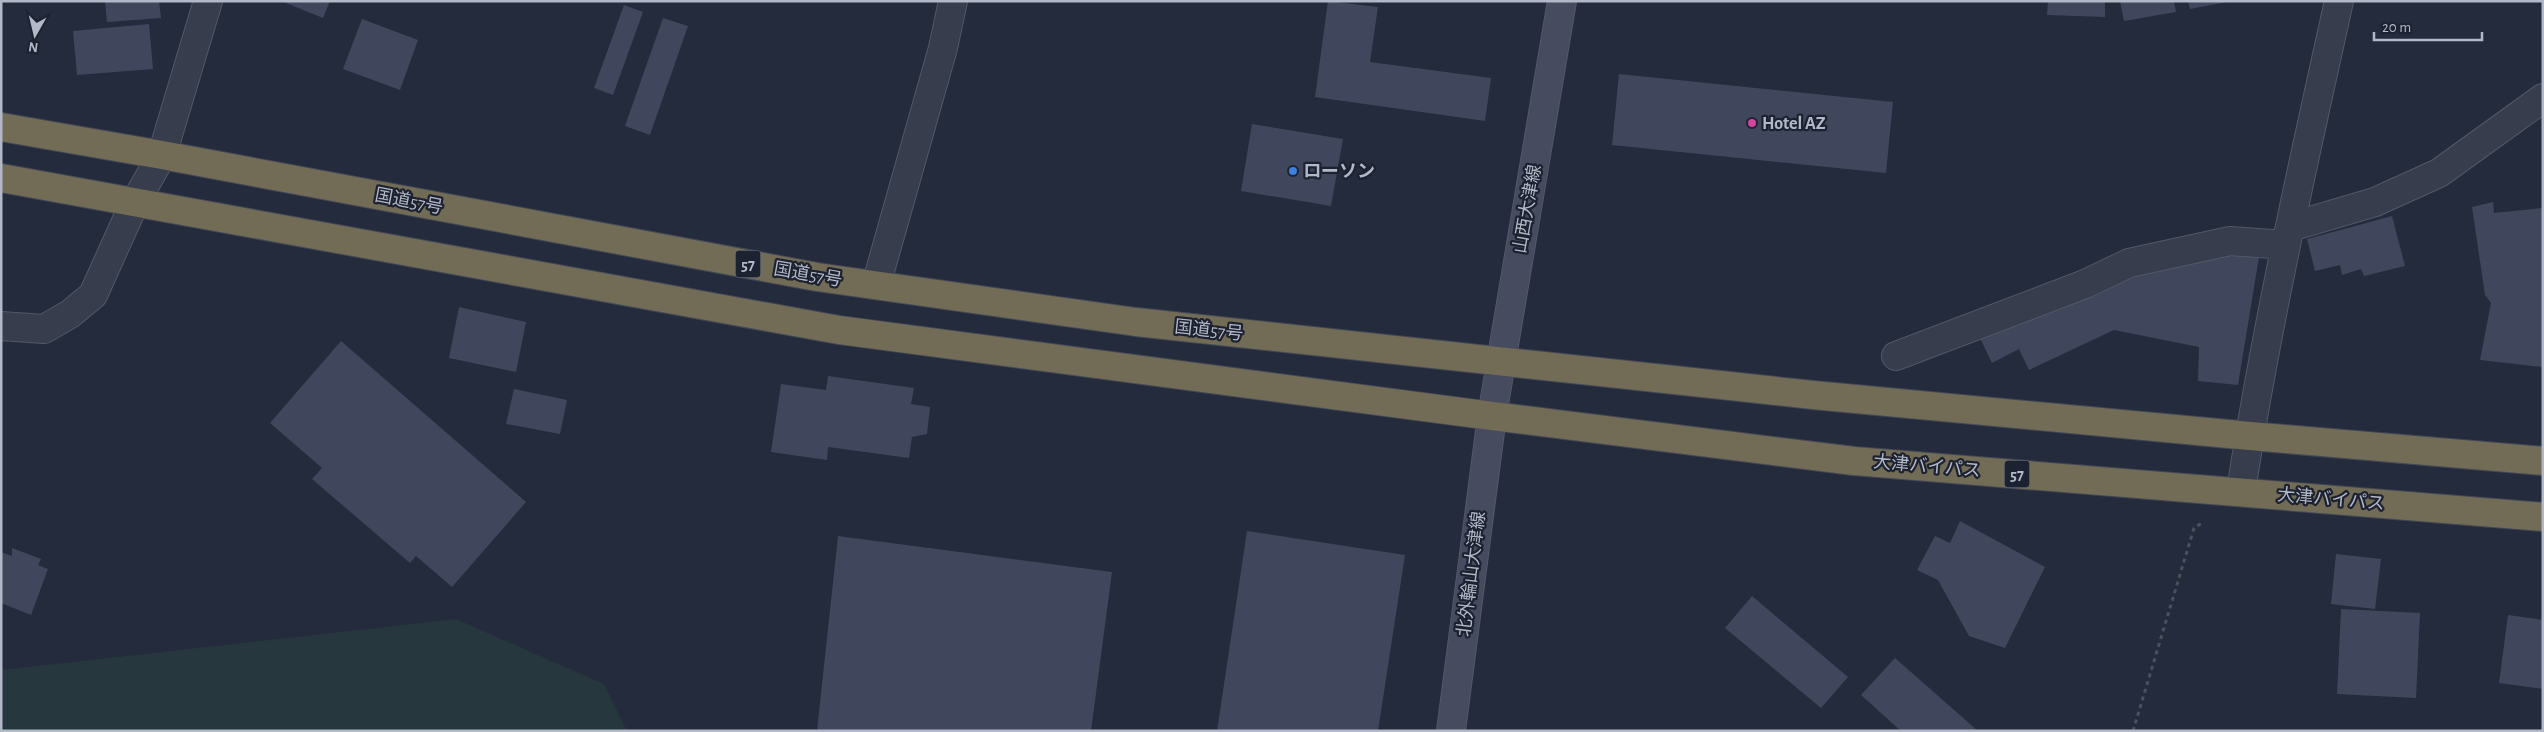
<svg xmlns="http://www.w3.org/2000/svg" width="2544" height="732" font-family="'Alegreya Sans','Noto Sans JP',sans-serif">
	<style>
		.green { fill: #26373d }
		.building { fill: #40475c }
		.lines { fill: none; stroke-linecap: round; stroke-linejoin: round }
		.street-casing { stroke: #535867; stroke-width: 30 }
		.secondary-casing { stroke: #535867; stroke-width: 30 }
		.highway-casing { stroke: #434857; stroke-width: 30 }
		.path { stroke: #44545a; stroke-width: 3; stroke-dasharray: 4 4; stroke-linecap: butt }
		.street { stroke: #373d4c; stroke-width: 28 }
		.secondary { stroke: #464b5f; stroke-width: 28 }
		.highway { stroke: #726b55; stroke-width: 28 }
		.hotel-dot { fill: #d1479c; stroke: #1d2231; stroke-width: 2 }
		.shop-dot { fill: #3f7fe0; stroke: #1d2231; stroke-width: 2 }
		.labels { text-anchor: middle; stroke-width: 4.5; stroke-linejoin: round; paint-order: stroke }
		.shield { fill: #1d2231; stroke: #868b9b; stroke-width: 1 }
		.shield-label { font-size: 16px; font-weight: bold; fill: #b3b8c8 }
		.poi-label { font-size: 18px; font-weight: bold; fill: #b3b8c8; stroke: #1d2231; text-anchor: start }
		.street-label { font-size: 18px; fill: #b3b8c8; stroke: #1d2231 }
	</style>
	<rect width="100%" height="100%" fill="#242b3c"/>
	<path class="green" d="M 456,619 L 604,684 L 627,731 L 1,731 L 1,670 Z"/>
	<path class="building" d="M 105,1 L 159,1 L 161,18 L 107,22 Z
		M 281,1 L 330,1 L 323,18 Z
		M 1328,1 L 1378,7 L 1370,62 L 1491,78 L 1485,121 L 1315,97 Z
		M 2048,1 L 2105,1 L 2105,17 L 2047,15 Z
		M 2120,1 L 2174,1 L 2176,12 L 2124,21 Z
		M 2188,1 L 2227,1 L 2227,2 L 2190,9 Z
		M 624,5 L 643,12 L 613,95 L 594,88 Z
		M 663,18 L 688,26 L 650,135 L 625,126 Z
		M 362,19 L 418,40 L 400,90 L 343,69 Z
		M 149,24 L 153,69 L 77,75 L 73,31 Z
		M 1619,74 L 1893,102 L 1886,173 L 1612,145 Z
		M 1252,124 L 1343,139 L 1331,206 L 1241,191 Z
		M 2493,202 L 2494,213 L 2543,208 L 2543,367 L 2480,360 L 2491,303 L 2485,295 L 2472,207 Z
		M 2392,216 L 2405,266 L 2364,276 L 2361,269 L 2342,275 L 2340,265 L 2315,271 L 2307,239 Z
		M 2241,252 L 2259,257 L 2238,385 L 2198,381 L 2199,347 L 2114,330 L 2029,370 L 2019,349 L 1992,363 L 1980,338 L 2165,262 Z
		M 459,307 L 526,322 L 516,372 L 449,358 Z
		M 341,341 L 526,502 L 452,587 L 416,556 L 410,563 L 312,479 L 322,468 L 270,423 Z
		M 828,376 L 914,388 L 911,404 L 930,407 L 927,434 L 912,437 L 909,458 L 828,447 L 827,460 L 771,452 L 781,384 L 826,390 Z
		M 514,389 L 567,400 L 560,434 L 506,424 Z
		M 1960,521 L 2045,567 L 2005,648 L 1969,636 L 1938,580 L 1917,570 L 1935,536 L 1950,543 Z
		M 1247,531 L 1405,555 L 1378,731 L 1217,731 Z
		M 838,536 L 1112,572 L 1091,731 L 817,731 Z
		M 12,548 L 41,559 L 38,565 L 48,569 L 31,615 L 1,603 L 1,552 L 12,556 Z
		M 2336,554 L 2381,559 L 2375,609 L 2331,604 Z
		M 1752,596 L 1848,677 L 1821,708 L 1725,628 Z
		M 2341,609 L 2420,613 L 2416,698 L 2337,694 Z
		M 2508,615 L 2543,620 L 2543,689 L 2499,683 Z
		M 1895,658 L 1978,731 L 1901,731 L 1861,695 Z"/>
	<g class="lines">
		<defs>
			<path id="street" d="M 2290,227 L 2375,202 L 2439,173 L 2543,98
				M 876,285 L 943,48 L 953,1
				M 1,326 L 44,329 L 70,314 L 93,295 L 134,204 L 162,155 L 208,1
				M 1896,356 L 2085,284 L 2129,263 L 2230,241 L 2286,245
				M 2241,491 C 2266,327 2303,164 2339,1"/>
			<path id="secondary" d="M 1451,731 L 1492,416 L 1562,1"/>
			<path id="highway" d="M 1,127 L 162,155 L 817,277 L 1136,322 L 1813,395 L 2250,436 L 2543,461
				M 1,178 L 839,330 L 1492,416 L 1854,461 L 2543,517"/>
		</defs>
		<use href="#street" class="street-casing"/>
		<use href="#secondary" class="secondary-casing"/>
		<use href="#highway" class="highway-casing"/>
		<path class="path" d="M 2133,731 L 2194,528 L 2202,523"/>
		<use href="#street" class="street"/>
		<use href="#secondary" class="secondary"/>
		<use href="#highway" class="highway"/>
	</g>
	<circle class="hotel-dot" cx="1752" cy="123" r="5"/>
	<circle class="shop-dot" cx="1293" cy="171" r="5"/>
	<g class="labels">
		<g class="shield">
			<rect x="735.5" y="250.5" width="25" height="27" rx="4"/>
			<rect x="2004.5" y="460.5" width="25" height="27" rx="4"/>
		</g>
		<g class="shield-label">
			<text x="748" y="270">57</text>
			<text x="2017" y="480">57</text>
		</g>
		<g class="poi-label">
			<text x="1762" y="129">Hotel AZ</text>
			<text x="1303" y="177">ローソン</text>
		</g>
		<g class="street-label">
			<text transform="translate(409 201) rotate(11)" y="6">国道57号</text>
			<text transform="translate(1527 209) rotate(-80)" y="6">山西大津線</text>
			<text transform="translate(808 274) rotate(10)" y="6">国道57号</text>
			<text transform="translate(1209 330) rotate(6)" y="6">国道57号</text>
			<text transform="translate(1927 466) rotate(5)" y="6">大津バイパス</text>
			<text transform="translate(2331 499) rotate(5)" y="6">大津バイパス</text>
			<text transform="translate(1471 574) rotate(-83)" y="6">北外輪山大津線</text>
		</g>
	</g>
	<rect width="2544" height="732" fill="none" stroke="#b3b8c8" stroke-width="5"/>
	<g transform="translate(35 35) rotate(188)" stroke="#1d2231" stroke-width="4" paint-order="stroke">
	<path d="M0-4L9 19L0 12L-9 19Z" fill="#b3b8c8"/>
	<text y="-8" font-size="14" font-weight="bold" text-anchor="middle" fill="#b3b8c8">N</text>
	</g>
	<path d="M2374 32v8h108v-8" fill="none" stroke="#b3b8c8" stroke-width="2.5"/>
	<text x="2382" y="32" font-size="15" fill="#b3b8c8" stroke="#1d2231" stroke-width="4" paint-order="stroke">20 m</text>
</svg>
